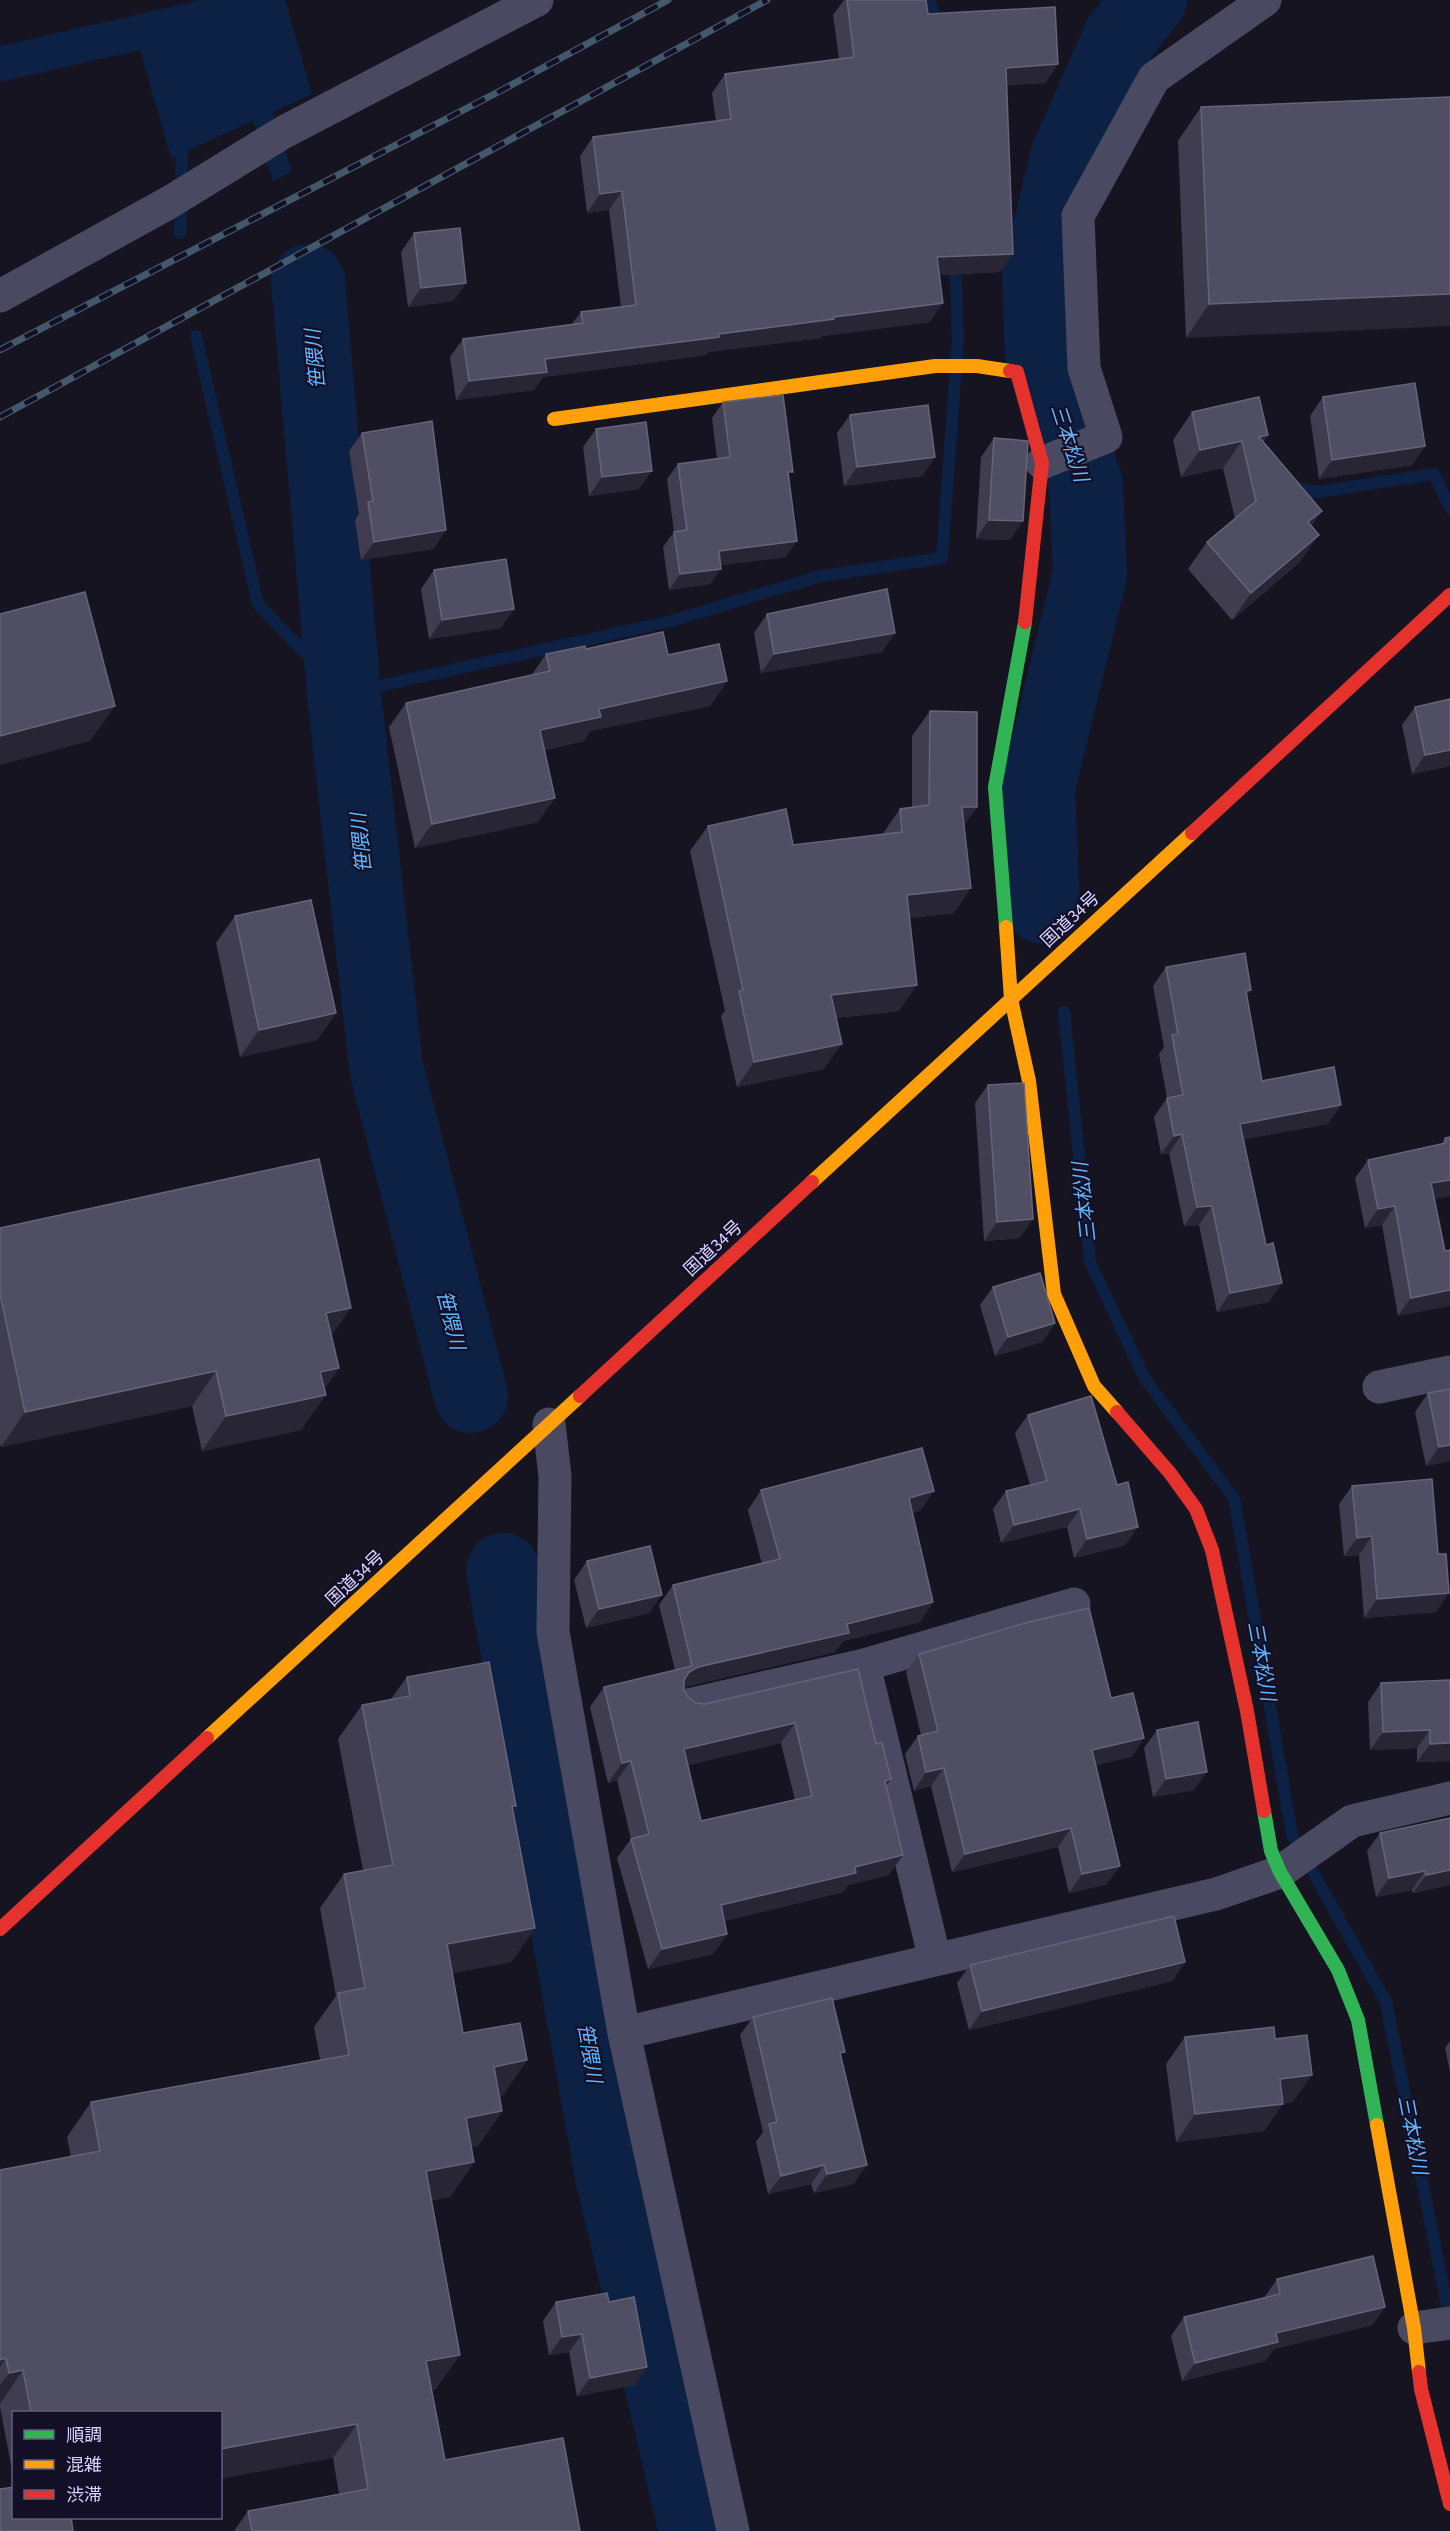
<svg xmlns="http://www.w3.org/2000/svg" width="1450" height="2531" font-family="'Source Sans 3','Noto Sans JP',sans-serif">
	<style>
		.water { fill: #0d2144 }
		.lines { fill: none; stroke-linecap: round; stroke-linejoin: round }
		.stream { stroke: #0d2144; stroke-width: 12 }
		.river { stroke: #0d2144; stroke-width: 74 }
		.street { stroke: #4a4962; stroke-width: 33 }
		.fast { stroke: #30b455; stroke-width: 14 }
		.slow { stroke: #ff9f0a; stroke-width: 14 }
		.jam { stroke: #e5322d; stroke-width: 14 }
		.rail-casing { stroke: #43596b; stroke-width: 7 }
		.rail { stroke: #130f26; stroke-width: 4.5; stroke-dasharray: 14; stroke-linecap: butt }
		.wall { fill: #403d50; fill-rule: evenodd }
		.shaded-wall { fill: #282635 }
		.building { fill: #504e63; stroke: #66637b; stroke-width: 1.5; fill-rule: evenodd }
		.labels { text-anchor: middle; stroke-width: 4.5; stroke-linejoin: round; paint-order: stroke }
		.street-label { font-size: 18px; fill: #d9d4ff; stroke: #130f26 }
		.water-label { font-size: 20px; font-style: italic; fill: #62b6ff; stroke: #130f26 }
	</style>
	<rect width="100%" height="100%" fill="#161421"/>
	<path class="water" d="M 201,0 L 285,0 L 312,94 L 273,112 L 292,171 L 273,181 L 253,121 L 171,158 L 140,50 L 0,82 L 0,46 Z"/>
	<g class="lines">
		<path class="stream" d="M 929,0 L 938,27
			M 180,233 L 182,153
			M 196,336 L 258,604 L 344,694 L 671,621 L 821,576 L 942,558 L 958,338 L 955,259
			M 1288,487 L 1318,492 L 1434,474 L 1450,508
			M 1064,1012 L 1090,1262 L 1145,1379 L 1234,1498 L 1292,1835 L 1386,2002 L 1450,2321"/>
		<path class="river" d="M 308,281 L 344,694 L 386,1067 L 471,1396
			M 1043,907 L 1038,787 L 1090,574 L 1086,484 L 1042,358 L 1039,275 L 1067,157 L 1120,37 L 1150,0
			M 503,1570 L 612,2175 L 696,2531"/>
		<path class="street" d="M 0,296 L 170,202 L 284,132 L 537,0
			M 1042,463 L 1106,437 L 1084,368 L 1078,216 L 1154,78 L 1265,0
			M 1379,1387 L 1450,1372
			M 549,1424 L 555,1476 L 553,1632 L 624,2033 L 733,2531
			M 864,1665 L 935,1960
			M 688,1705 L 864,1665 L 1074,1604
			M 624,2033 L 1216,1894 L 1280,1872 L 1352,1821 L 1450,1798
			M 1414,2328 L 1450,2323"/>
		<path class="fast" d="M 1006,927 L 995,787 L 1025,622
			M 1264,1811 L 1271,1851 L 1280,1872 L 1338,1970 L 1358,2020 L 1377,2125"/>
		<path class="slow" d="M 554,419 L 935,366 L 977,366 L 1010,371
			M 1006,927 L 1011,999 L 1029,1081 L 1054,1294 L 1094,1386 L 1117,1412
			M 812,1182 L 1192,833
			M 207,1738 L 580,1396
			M 1377,2125 L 1414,2328 L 1419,2372"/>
		<path class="jam" d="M 1010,371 L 1017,372 L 1042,463 L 1025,622
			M 1192,833 L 1450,595
			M 580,1396 L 812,1182
			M 1117,1412 L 1170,1473 L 1196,1509 L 1212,1550 L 1247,1711 L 1264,1811
			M 0,1929 L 207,1738
			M 1419,2372 L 1421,2389 L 1450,2504"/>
		<defs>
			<path id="rail" d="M 0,350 L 502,90 L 668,0
				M 0,417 L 767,0"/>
		</defs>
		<use href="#rail" class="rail-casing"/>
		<use href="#rail" class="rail"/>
	</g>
	<path class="wall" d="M 844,0 L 926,0 L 928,14 L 1058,64 L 1045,83 L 1007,85 L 1000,272 L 939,275 L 930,322 L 822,336 L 821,338 L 708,352 L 706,355 L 543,377 L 534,390 L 456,400 L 450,357 L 463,339 L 572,324 L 581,312 L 621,307 L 609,210 L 587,213 L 580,156 L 593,137 L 716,121 L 712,93 L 725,74 L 839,59 L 833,15 Z
		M 1450,97 L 1186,338 L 1178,141 L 1201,107 Z
		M 414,233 L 466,283 L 453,301 L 408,307 L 401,252 Z
		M 1323,397 L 1425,446 L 1412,465 L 1319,479 L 1310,416 Z
		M 723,402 L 789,478 L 786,557 L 721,565 L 721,569 L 710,584 L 669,590 L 663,547 L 674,532 L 667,479 L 678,464 L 717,459 L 712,418 Z
		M 1192,412 L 1268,435 L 1263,442 L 1322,511 L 1311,526 L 1300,562 L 1232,620 L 1188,569 L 1207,542 L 1235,519 L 1223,468 L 1181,477 L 1173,440 Z
		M 850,415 L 935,457 L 922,476 L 844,486 L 837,433 Z
		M 596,429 L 639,489 L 589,496 L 583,447 Z
		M 362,433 L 446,530 L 433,549 L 361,560 L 355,520 L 359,514 L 349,451 Z
		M 994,438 L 1010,540 L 976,539 L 981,457 Z
		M 434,570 L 501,628 L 429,639 L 421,589 Z
		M 767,614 L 882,652 L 761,673 L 754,633 Z
		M 586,649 L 668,655 L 727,681 L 710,706 L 590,731 L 584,741 L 544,750 L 538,822 L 415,848 L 389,727 L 406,703 L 531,676 L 546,654 Z
		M 1450,699 L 1450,766 L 1412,774 L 1402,725 L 1415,707 Z
		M 930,711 L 977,807 L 964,825 L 954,913 L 909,918 L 899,1011 L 836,1018 L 824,1069 L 737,1087 L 721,1016 L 725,1011 L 690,851 L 708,826 L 793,845 L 882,835 L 900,809 L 912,807 L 912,736 Z
		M 235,916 L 336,1013 L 317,1040 L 240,1057 L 216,943 Z
		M 1166,967 L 1247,997 L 1262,1081 L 1328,1124 L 1244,1139 L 1269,1302 L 1217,1312 L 1199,1225 L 1184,1226 L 1169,1153 L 1161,1154 L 1154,1117 L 1167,1098 L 1159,1054 L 1164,1047 L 1153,986 Z
		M 988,1085 L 1020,1238 L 984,1241 L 975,1103 Z
		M 1450,1137 L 1450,1196 L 1434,1199 L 1445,1251 L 1398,1316 L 1382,1225 L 1365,1228 L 1355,1178 L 1368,1160 L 1441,1144 L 1445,1138 Z
		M 0,1228 L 332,1336 L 339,1368 L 324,1389 L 301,1430 L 202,1451 L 192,1406 L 1,1447 L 0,1443 Z
		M 993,1287 L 1055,1323 L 1042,1342 L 995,1356 L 980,1305 Z
		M 1450,1389 L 1450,1461 L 1426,1466 L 1415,1412 L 1428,1393 Z
		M 1028,1415 L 1117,1485 L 1138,1527 L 1125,1545 L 1074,1558 L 1067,1527 L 1001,1543 L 993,1509 L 1006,1491 L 1030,1485 L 1015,1433 Z
		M 1352,1486 L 1436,1612 L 1364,1618 L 1359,1555 L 1344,1556 L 1339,1504 Z
		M 761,1490 L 920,1511 L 912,1513 L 933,1602 L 920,1622 L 843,1641 L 835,1652 L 684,1687 L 684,1690 L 688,1697 L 696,1703 L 705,1704 L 858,1669 L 876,1744 L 891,1779 L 886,1786 L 889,1875 L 848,1885 L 843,1892 L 724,1921 L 727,1934 L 713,1954 L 648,1969 L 617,1858 L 631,1839 L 617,1780 L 608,1783 L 590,1707 L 604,1687 L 675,1670 L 659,1605 L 673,1585 L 762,1564 L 748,1510 ZM 781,1743 L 795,1800 L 701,1821 L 688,1765 Z
		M 587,1561 L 649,1613 L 586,1628 L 574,1580 Z
		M 919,1654 L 1111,1698 L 1144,1738 L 1131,1757 L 1095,1765 L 1107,1884 L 1069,1893 L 1058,1847 L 952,1872 L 931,1786 L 914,1791 L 905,1754 L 918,1736 L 921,1735 L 906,1672 Z
		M 407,1677 L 513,1810 L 535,1928 L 511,1962 L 452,1973 L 463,2033 L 527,2060 L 503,2095 L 499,2096 L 502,2111 L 478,2146 L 471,2147 L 474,2162 L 450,2197 L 431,2200 L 436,2389 L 431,2390 L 445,2460 L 580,2531 L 234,2531 L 248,2511 L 339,2494 L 333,2458 L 220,2412 L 14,2412 L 14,2475 L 13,2475 L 0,2407 L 0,2170 L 71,2157 L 67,2137 L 91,2102 L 320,2060 L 314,2027 L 336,1996 L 320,1908 L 344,1874 L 363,1870 L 338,1739 L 362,1705 L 391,1699 Z
		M 1450,1680 L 1450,1761 L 1417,1762 L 1417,1748 L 1370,1750 L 1368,1702 L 1381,1683 Z
		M 1157,1730 L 1194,1790 L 1153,1797 L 1144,1748 Z
		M 1380,1833 L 1450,1885 L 1413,1893 L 1412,1890 L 1376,1897 L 1367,1851 Z
		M 1185,1962 L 1172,1981 L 969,2030 L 957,1983 L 970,1965 Z
		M 753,2017 L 841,2057 L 854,2184 L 814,2193 L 811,2184 L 768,2194 L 756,2142 L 763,2132 L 740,2035 Z
		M 1185,2037 L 1275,2039 L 1293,2102 L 1283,2103 L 1264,2131 L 1176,2142 L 1166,2064 Z
		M 1450,2041 L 1450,2072 L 1445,2048 Z
		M 1277,2279 L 1385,2307 L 1372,2325 L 1274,2349 L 1265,2361 L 1182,2381 L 1171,2336 L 1184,2317 L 1264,2298 Z
		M 556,2302 L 647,2367 L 634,2385 L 577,2396 L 569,2352 L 549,2355 L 543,2321 Z"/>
	<path class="shaded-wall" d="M 1058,64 L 1045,83 L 993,86 L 1006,68 Z
		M 622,191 L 609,210 L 587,213 L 600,194 Z
		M 1013,254 L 1000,272 L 924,276 L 937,257 Z
		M 466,283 L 453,301 L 408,307 L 421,288 Z
		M 1450,294 L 1450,326 L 1186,338 L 1209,304 Z
		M 943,303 L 930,322 L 822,336 L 821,338 L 708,352 L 706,355 L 543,377 L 534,390 L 456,400 L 469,381 L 545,359 L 834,317 Z
		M 1268,435 L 1249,462 L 1259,437 Z
		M 1242,441 L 1223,468 L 1181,477 L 1200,450 Z
		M 1425,446 L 1412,465 L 1319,479 L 1332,460 Z
		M 935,457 L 922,476 L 844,486 L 857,467 Z
		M 652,471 L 639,489 L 589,496 L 602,477 Z
		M 1322,511 L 1303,538 L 1308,522 Z
		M 989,520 L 1023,521 L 1010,540 L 976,539 Z
		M 446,530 L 433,549 L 361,560 L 374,542 Z
		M 1319,535 L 1300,562 L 1232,620 L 1251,593 Z
		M 797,541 L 786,557 L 708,567 L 719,551 Z
		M 721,569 L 710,584 L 669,590 L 680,574 Z
		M 514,609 L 501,628 L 429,639 L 442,620 Z
		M 895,633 L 882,652 L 761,673 L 774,654 Z
		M 727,681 L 710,706 L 590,731 L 584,741 L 523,754 L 540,730 L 599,709 Z
		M 115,706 L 90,741 L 0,765 L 0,736 Z
		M 1450,750 L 1450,766 L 1412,774 L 1425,755 Z
		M 555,798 L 538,822 L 415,848 L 432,824 Z
		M 962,807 L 977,807 L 959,832 Z
		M 971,888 L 954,913 L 889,921 L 907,895 Z
		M 917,985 L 899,1011 L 814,1020 L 831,995 Z
		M 1251,990 L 1239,1009 L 1246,991 Z
		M 336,1013 L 317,1040 L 240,1057 L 259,1030 Z
		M 842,1044 L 824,1069 L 737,1087 L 754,1062 Z
		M 1341,1105 L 1328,1124 L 1227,1142 L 1240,1124 Z
		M 1182,1134 L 1169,1153 L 1161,1154 L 1174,1136 Z
		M 1450,1180 L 1450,1196 L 1418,1202 L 1431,1183 Z
		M 1212,1206 L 1199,1225 L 1184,1226 L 1197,1207 Z
		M 1395,1206 L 1382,1225 L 1365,1228 L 1378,1209 Z
		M 1033,1219 L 1020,1238 L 984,1241 L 997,1222 Z
		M 1282,1283 L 1269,1302 L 1217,1312 L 1230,1293 Z
		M 1450,1290 L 1450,1306 L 1398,1316 L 1411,1298 Z
		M 351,1308 L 327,1342 L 326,1313 Z
		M 1055,1323 L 1042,1342 L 995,1356 L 1008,1337 Z
		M 339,1368 L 319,1396 L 326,1395 L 301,1430 L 202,1451 L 226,1416 L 320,1372 Z
		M 216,1371 L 192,1406 L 1,1447 L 25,1412 Z
		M 1450,1445 L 1450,1461 L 1426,1466 L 1439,1447 Z
		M 934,1491 L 920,1511 L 895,1518 L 909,1498 Z
		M 1080,1509 L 1067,1527 L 1001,1543 L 1014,1525 Z
		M 1138,1527 L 1125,1545 L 1074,1558 L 1087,1539 Z
		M 1372,1536 L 1359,1555 L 1344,1556 L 1357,1538 Z
		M 1449,1593 L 1436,1612 L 1364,1618 L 1377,1599 Z
		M 662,1595 L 649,1613 L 586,1628 L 599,1609 Z
		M 933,1602 L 920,1622 L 843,1641 L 835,1652 L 684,1687 L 675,1692 L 689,1672 L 698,1667 L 847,1624 Z
		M 795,1723 L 781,1743 L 670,1769 L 684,1749 Z
		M 1430,1730 L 1417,1748 L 1370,1750 L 1383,1732 Z
		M 1144,1738 L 1131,1757 L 1079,1769 L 1092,1750 Z
		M 1450,1743 L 1450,1761 L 1417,1762 L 1430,1744 Z
		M 631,1761 L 617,1780 L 608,1783 L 622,1763 Z
		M 944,1768 L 931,1786 L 914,1791 L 926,1772 Z
		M 1207,1772 L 1194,1790 L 1153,1797 L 1166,1779 Z
		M 891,1779 L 877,1799 L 885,1781 Z
		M 1071,1828 L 1058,1847 L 952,1872 L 965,1854 Z
		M 903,1855 L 889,1875 L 848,1885 L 843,1892 L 707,1925 L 721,1905 L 855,1867 Z
		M 1120,1866 L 1107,1884 L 1069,1893 L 1082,1874 Z
		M 1450,1870 L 1450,1885 L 1413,1893 L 1426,1875 Z
		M 1425,1871 L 1412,1890 L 1376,1897 L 1389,1878 Z
		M 535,1928 L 511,1962 L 423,1978 L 447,1944 Z
		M 727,1934 L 713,1954 L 648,1969 L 662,1949 Z
		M 1185,1962 L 1172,1981 L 969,2030 L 982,2011 Z
		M 527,2060 L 503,2095 L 470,2101 L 494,2067 Z
		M 1312,2075 L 1293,2102 L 1261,2106 L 1280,2079 Z
		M 1283,2104 L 1264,2131 L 1176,2142 L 1195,2114 Z
		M 502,2111 L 478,2146 L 442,2152 L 466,2118 Z
		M 474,2162 L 450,2197 L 402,2206 L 426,2171 Z
		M 824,2165 L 811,2184 L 768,2194 L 781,2176 Z
		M 867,2165 L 854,2184 L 814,2193 L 827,2174 Z
		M 1385,2307 L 1372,2325 L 1274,2349 L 1265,2361 L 1182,2381 L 1195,2363 L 1276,2333 Z
		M 582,2334 L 569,2352 L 549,2355 L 562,2337 Z
		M 460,2355 L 436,2389 L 402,2395 L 426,2361 Z
		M 6,2358 L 0,2367 L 0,2360 Z
		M 647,2367 L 634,2385 L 577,2396 L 590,2378 Z
		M 23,2370 L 0,2404 L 0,2385 L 9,2373 Z
		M 357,2424 L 333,2458 L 220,2479 L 220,2449 Z"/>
	<path class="building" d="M 847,0 L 926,0 L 928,14 L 1055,7 L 1058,64 L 1006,68 L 1013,254 L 937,257 L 943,303 L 834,317 L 834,319 L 719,334 L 719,337 L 545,359 L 547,372 L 469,381 L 463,339 L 583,323 L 581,312 L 636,305 L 622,191 L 600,194 L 593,137 L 731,119 L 725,74 L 854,57 Z
		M 1450,97 L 1450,294 L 1209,304 L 1201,107 Z
		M 460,228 L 466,283 L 421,288 L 414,233 Z
		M 1415,383 L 1425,446 L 1332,460 L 1323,397 Z
		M 783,395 L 793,472 L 788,472 L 797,541 L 719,551 L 721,569 L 680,574 L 674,532 L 687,530 L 678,464 L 730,457 L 723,402 Z
		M 1259,397 L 1268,435 L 1259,437 L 1322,511 L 1308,522 L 1319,535 L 1251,593 L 1207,542 L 1256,501 L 1242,441 L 1200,450 L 1192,412 Z
		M 928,405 L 935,457 L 857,467 L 850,415 Z
		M 432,421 L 446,530 L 374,542 L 368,502 L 373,501 L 362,433 Z
		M 646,422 L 652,471 L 602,477 L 596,429 Z
		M 994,438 L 1028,441 L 1023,521 L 989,520 Z
		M 506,559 L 514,609 L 442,620 L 434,570 Z
		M 887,589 L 895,633 L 774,654 L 767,614 Z
		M 85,592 L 115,706 L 0,736 L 0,614 Z
		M 663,632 L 668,655 L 719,644 L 727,681 L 599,709 L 601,717 L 540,730 L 555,798 L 432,824 L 406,703 L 550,671 L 546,654 L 585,646 L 586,649 Z
		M 1450,699 L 1450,750 L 1425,755 L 1415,707 Z
		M 930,711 L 977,712 L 977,807 L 962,807 L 971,888 L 907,895 L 917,985 L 831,995 L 842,1044 L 754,1062 L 739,991 L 743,990 L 708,826 L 786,809 L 793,845 L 902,832 L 900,809 L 929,805 Z
		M 311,900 L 336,1013 L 259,1030 L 235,916 Z
		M 1245,953 L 1251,990 L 1246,991 L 1262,1081 L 1334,1067 L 1341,1105 L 1240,1124 L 1266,1245 L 1273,1243 L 1282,1283 L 1230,1293 L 1212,1206 L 1197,1207 L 1182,1134 L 1174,1136 L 1167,1098 L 1183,1095 L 1172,1035 L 1178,1034 L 1166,967 Z
		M 1024,1083 L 1033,1219 L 997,1222 L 988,1085 Z
		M 1450,1137 L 1450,1180 L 1431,1183 L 1445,1251 L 1450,1250 L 1450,1290 L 1411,1298 L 1395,1206 L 1378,1209 L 1368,1160 L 1446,1143 L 1445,1138 Z
		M 319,1159 L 351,1308 L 326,1313 L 339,1368 L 320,1372 L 326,1395 L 226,1416 L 216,1371 L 25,1412 L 0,1294 L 0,1228 Z
		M 1040,1273 L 1055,1323 L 1008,1337 L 993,1287 Z
		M 1450,1389 L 1450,1445 L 1439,1447 L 1428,1393 Z
		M 1091,1396 L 1117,1485 L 1128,1482 L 1138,1527 L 1087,1539 L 1080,1509 L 1014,1525 L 1006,1491 L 1047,1481 L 1028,1415 Z
		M 922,1448 L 934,1491 L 909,1498 L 933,1602 L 847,1624 L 849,1633 L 698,1667 L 689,1672 L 684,1680 L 684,1690 L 688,1697 L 696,1703 L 705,1704 L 858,1669 L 876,1744 L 882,1743 L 891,1779 L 885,1781 L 903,1855 L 855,1867 L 856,1873 L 721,1905 L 727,1934 L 662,1949 L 631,1839 L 649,1834 L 631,1761 L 622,1763 L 604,1687 L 692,1666 L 673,1585 L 780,1559 L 761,1490 ZM 795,1723 L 812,1796 L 701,1821 L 684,1749 Z
		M 1432,1479 L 1438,1554 L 1446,1554 L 1449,1593 L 1377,1599 L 1372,1536 L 1357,1538 L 1352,1486 Z
		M 650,1546 L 662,1595 L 599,1609 L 587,1561 Z
		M 1089,1608 L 1111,1698 L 1133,1693 L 1144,1738 L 1092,1750 L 1120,1866 L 1082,1874 L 1071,1828 L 965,1854 L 944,1768 L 926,1772 L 918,1736 L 938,1731 L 919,1654 L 1029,1622 Z
		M 489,1662 L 516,1806 L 512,1806 L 535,1928 L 447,1944 L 463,2033 L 520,2023 L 527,2060 L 494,2067 L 502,2111 L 466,2118 L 474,2162 L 426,2171 L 460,2355 L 426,2361 L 445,2460 L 563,2438 L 580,2531 L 252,2531 L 248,2511 L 368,2489 L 357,2424 L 220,2449 L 220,2412 L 31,2412 L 23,2370 L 9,2373 L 6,2358 L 0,2360 L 0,2170 L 100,2151 L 91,2102 L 349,2055 L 338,1993 L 365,1988 L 344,1874 L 393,1865 L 362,1705 L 410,1696 L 407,1677 Z
		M 1450,1680 L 1450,1743 L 1430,1744 L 1430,1730 L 1383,1732 L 1381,1683 Z
		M 1198,1722 L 1207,1772 L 1166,1779 L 1157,1730 Z
		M 1450,1818 L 1450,1870 L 1426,1875 L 1425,1871 L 1389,1878 L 1380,1833 Z
		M 1174,1916 L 1185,1962 L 982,2011 L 970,1965 Z
		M 832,1998 L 845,2052 L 840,2053 L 867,2165 L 827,2174 L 824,2165 L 781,2176 L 769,2124 L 777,2122 L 753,2017 Z
		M 1274,2027 L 1275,2039 L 1307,2035 L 1312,2075 L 1280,2079 L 1283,2104 L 1195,2114 L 1185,2037 Z
		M 1373,2256 L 1385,2307 L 1276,2333 L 1278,2342 L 1195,2363 L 1184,2317 L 1280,2294 L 1277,2279 Z
		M 607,2293 L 609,2302 L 634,2297 L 647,2367 L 590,2378 L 582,2334 L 562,2337 L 556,2302 Z
		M 14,2487 L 14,2517 L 71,2517 L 73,2531 L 0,2531 L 0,2489 Z"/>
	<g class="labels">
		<g class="street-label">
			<text transform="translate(1070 919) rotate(-43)" y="6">国道34号</text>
			<text transform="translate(713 1248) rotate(-43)" y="6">国道34号</text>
			<text transform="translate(355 1578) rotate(-43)" y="6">国道34号</text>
		</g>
		<g class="water-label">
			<text transform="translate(315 359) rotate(-95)" y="7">笹隈川</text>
			<text transform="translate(1070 443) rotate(72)" y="7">三本松川</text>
			<text transform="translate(361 843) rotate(-96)" y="7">笹隈川</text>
			<text transform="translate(1084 1202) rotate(-96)" y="7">三本松川</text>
			<text transform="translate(451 1320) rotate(76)" y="7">笹隈川</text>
			<text transform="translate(1262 1661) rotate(80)" y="7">三本松川</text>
			<text transform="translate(590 2053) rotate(80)" y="7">笹隈川</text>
			<text transform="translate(1413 2135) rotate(79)" y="7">三本松川</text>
		</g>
	</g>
	<rect x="12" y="2411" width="210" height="108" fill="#130f26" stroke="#625e7d" stroke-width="1.5"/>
	<rect x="24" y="2430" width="30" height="9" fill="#30b455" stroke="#625e7d" stroke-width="1.5"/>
	<text x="66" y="2441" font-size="18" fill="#d9d4ff">順調</text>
	<rect x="24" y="2460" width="30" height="9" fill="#ff9f0a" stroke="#625e7d" stroke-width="1.5"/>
	<text x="66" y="2471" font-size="18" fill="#d9d4ff">混雑</text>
	<rect x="24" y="2490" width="30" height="9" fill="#e5322d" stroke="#625e7d" stroke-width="1.5"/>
	<text x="66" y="2501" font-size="18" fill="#d9d4ff">渋滞</text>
</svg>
